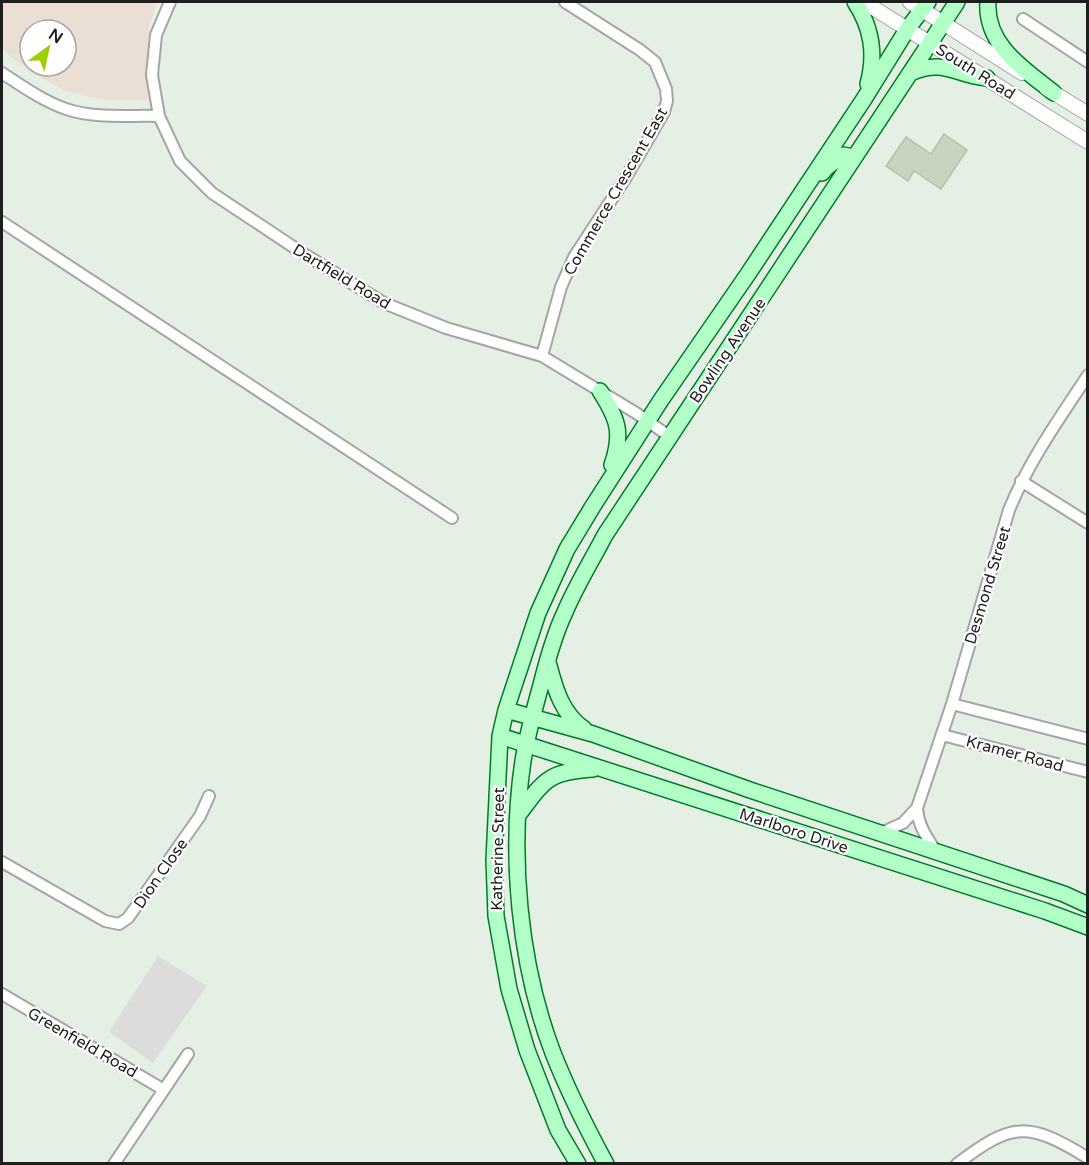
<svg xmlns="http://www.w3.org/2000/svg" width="1089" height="1165" font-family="'Varela Round',sans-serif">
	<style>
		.residential { fill: #dcdddb }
		.industrial { fill: #eaded5; fill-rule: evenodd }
		.building { fill: #c7d4c0; stroke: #afc4a4; stroke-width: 1.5 }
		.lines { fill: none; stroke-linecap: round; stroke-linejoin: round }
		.minor-casing { stroke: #a5a5a5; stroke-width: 14 }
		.tertiary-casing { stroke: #a5a5a5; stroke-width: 16 }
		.secondary-casing { stroke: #007b29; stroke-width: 18 }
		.minor { stroke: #fff; stroke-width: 10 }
		.tertiary { stroke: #fff; stroke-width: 14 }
		.secondary { stroke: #b3ffc8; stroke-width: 15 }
		.labels { text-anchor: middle; stroke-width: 4.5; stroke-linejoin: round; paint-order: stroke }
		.street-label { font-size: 16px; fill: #1e1e1e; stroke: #fff }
	</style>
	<rect width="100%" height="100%" fill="#e5f0e4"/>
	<path class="residential" d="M 158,956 L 207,986 L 153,1063 L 109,1032 Z"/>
	<path class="industrial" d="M 2,2 L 157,2 L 149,27 L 147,53 L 148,100 L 104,100 L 66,91 L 32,73 L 2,49 ZM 30,30 L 66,30 L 66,66 L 30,66 Z"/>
	<path class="building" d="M 944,134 L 967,150 L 941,189 L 914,171 L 908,181 L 886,166 L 906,137 L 931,154 Z"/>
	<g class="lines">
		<defs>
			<path id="minor" d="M 170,2 L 156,35 L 152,75 L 159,116 L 180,161 L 212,193 L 304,254 L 384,303 L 446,328 L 542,356 L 636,413 L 669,436
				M 1023,19 L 1088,62
				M 2,73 C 22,86 43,101 66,109 C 95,119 129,115 159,116
				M 2,222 L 452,518
				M 542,356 L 561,287 L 574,257 L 625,179 L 664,112 L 667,101 L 666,89 L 655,62 L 640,50 L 565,2
				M 1021,481 L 1088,523
				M 952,704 L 1088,739
				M 942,735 L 1088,772
				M 881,833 L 903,823 L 917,808
				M 935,850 C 926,836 918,825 917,808 L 952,704 L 1009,510 C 1029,461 1059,419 1088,375
				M 2,862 L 105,921 L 119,924 L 128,918 L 200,816 L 209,796
				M 2,994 L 164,1090
				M 114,1164 L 188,1054
				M 957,1164 C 1012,1122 1028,1121 1088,1158"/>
			<path id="tertiary" d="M 864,2 L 1088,142
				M 910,2 L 1022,73
				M 1046,88 L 1088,114"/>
			<path id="secondary" d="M 855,2 C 872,28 876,54 868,84
				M 988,2 C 985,45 1024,69 1054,93
				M 910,73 C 945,58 954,75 987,78
				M 822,173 L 827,167 L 843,155 L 854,157
				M 600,391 C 618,419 623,433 612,465
				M 548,662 C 555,688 561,713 584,729
				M 506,710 L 593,734 L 750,790 L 1064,894 L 1088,905
				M 500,736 L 1045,911 L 1088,927
				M 519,814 C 545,779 548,772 593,769
				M 578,1164 L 558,1130 L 527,1050 L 509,989 L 496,916 L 494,860 L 500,736 L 506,710 L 538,613 L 567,549 L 593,506 L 661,400 L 748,274 L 864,99 L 908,28 L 928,2
				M 606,1164 C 586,1127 568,1091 553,1053 C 519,964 509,854 523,761 C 527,735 534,710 541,685 C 547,661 554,635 565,612 C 576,586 592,560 605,535 L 957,2"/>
		</defs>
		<use href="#minor" class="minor-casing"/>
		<use href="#tertiary" class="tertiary-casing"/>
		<use href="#secondary" class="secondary-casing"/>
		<use href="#minor" class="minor"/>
		<use href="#tertiary" class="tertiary"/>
		<use href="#secondary" class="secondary"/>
	</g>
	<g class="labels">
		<g class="street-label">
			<text transform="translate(976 71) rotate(32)" y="6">South Road</text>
			<text transform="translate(615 191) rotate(-60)" y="6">Commerce Crescent East</text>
			<text transform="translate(342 276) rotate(31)" y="6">Dartfield Road</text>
			<text transform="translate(727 350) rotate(-56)" y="6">Bowling Avenue</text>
			<text transform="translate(987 585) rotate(-73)" y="6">Desmond Street</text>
			<text transform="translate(1015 753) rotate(15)" y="6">Kramer Road</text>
			<text transform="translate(794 830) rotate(18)" y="6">Marlboro Drive</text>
			<text transform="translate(497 849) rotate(-89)" y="6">Katherine Street</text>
			<text transform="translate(160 873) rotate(-55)" y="6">Dion Close</text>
			<text transform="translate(83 1042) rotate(30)" y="6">Greenfield Road</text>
		</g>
	</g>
	<rect width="1089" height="1165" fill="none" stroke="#1e1e1e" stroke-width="6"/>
	<g transform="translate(48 48) rotate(33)"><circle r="28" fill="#ffffff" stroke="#a5a5a5" stroke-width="1.5"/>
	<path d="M0-4.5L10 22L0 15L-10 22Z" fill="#9fcd00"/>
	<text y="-9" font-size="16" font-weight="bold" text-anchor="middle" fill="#1e1e1e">N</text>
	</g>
</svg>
